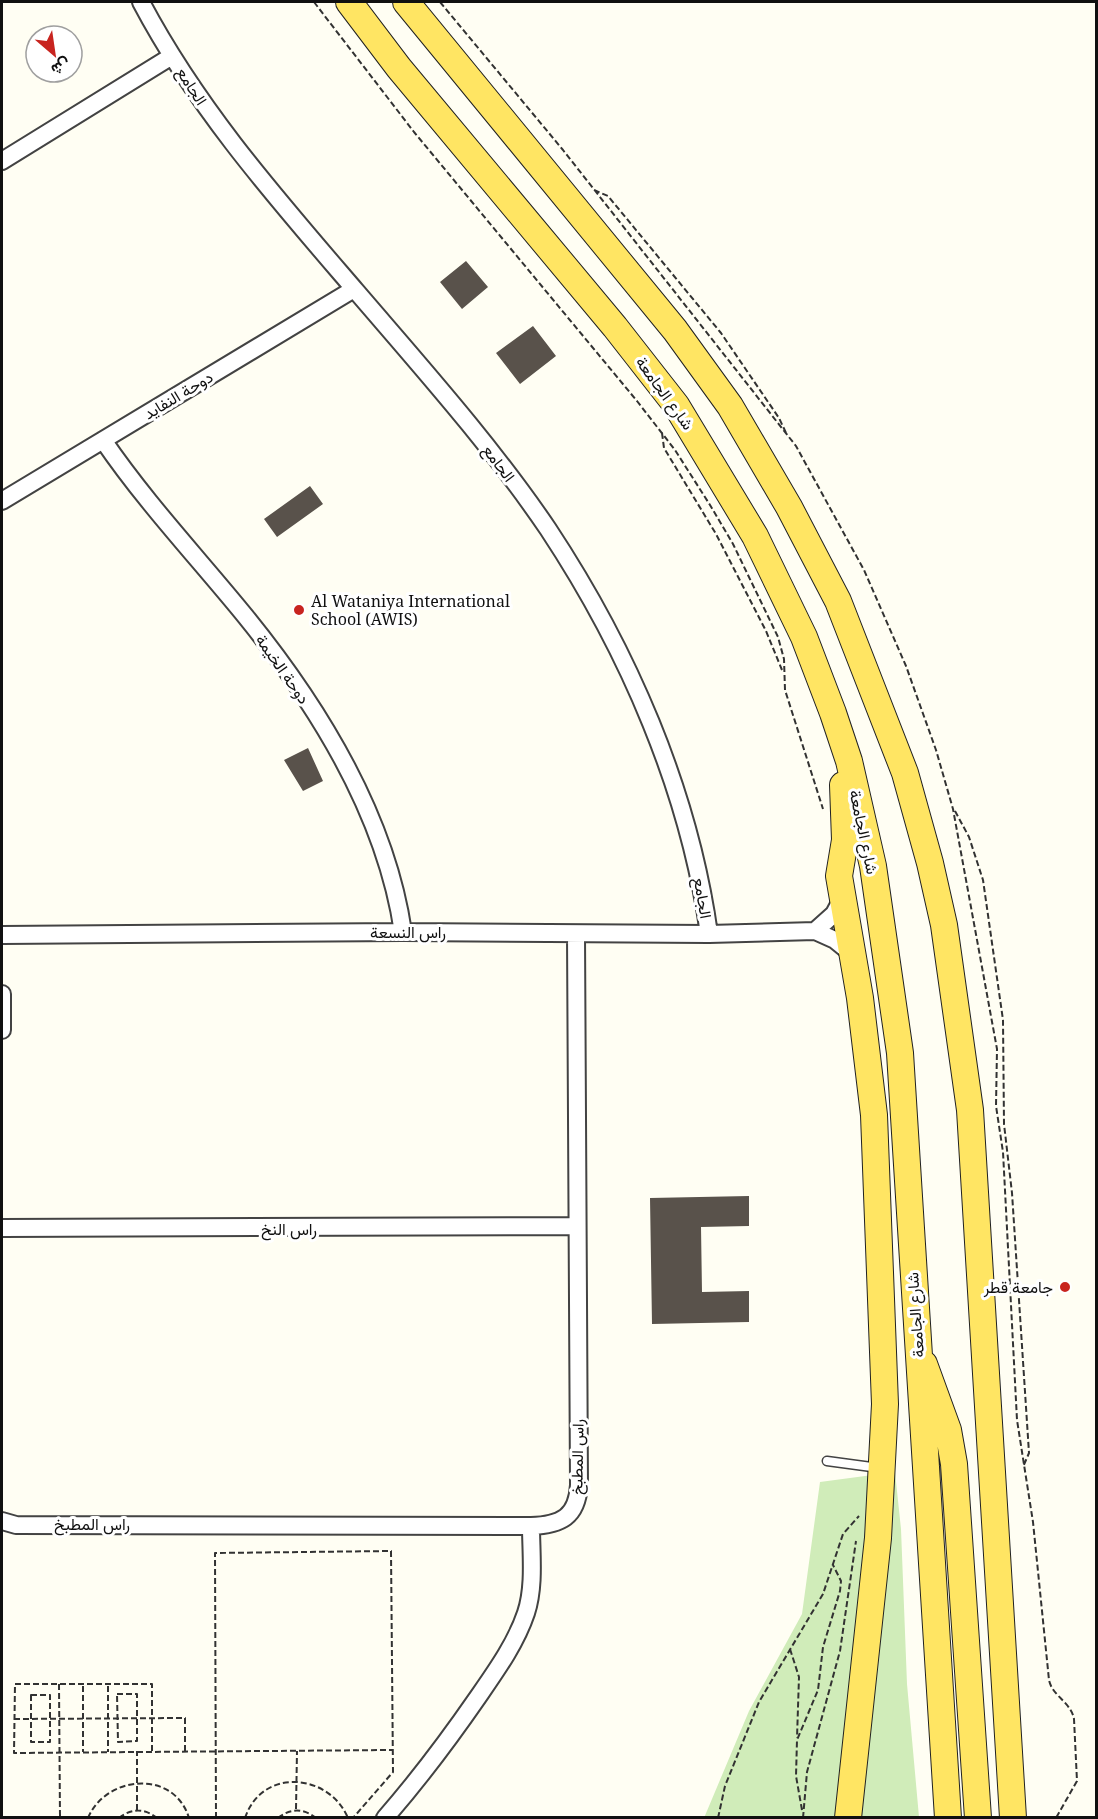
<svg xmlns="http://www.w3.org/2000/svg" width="1098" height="1819" font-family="'Noto Serif',Vazirmatn,serif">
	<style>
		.green { fill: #d0ecb9 }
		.building { fill: #59524b }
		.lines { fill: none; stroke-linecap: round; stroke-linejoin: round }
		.service-casing { stroke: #434343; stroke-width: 11 }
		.minor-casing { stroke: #434343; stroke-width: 20 }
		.primary-casing { stroke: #212121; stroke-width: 28 }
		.path { stroke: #323232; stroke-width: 2; stroke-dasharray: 6 3; stroke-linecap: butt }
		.service { stroke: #fff; stroke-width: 8 }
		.minor { stroke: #fff; stroke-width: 16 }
		.primary { stroke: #ffe563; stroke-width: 26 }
		.poi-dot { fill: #c8241f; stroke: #fff; stroke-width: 2 }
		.labels { text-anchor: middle; stroke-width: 6; stroke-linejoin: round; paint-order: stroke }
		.street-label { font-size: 16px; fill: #101010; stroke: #fff }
		.poi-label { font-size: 16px; fill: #101010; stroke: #fff; text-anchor: start }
	</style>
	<rect width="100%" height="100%" fill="#fffef3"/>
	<path class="green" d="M 895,1472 L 901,1529 L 907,1684 L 919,1817 L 704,1818 L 749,1711 L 802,1614 L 820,1482 Z"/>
	<path class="building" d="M 466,261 L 488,287 L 462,309 L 440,282 Z
		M 533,326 L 556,356 L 520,384 L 496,353 Z
		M 310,486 L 323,504 L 277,537 L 264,519 Z
		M 308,748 L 323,781 L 303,791 L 284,760 Z
		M 749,1196 L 749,1226 L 701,1227 L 702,1292 L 749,1291 L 749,1322 L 652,1324 L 650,1198 Z"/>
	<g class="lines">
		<defs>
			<path id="service" d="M 827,1461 L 879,1468"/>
			<path id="minor" d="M 141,2 C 198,110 277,199 356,291 C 422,368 491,445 548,529 C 628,650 689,790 709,934
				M 2,161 L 172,56
				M 103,440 C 146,503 198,558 246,617 C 319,707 386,816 403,932
				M 2,501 L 354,289
				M 815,931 L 834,914 L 842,899
				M 2,935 L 403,932 L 709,934 L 815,931 L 835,940 L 851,953
				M 2,994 L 2,1030
				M 2,1228 L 577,1226
				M 2,1521 L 16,1525 L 531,1526 C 561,1525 577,1517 579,1485 L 576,934
				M 385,1818 C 419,1779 449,1739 478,1697 C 496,1671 516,1643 526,1613 C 535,1586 531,1553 531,1526"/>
			<path id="primary" d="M 349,2 L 399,68 L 615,327 L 676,405 L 755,536 L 804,637 L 833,713 L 849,761 L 873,866 L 900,1053 L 948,1818
				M 406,2 L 675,330 L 730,406 L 789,507 L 838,601 L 905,773 L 930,863 L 944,925 L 970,1110 L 1013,1818
				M 843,785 L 845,840 L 839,876 L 860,998 L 874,1115 L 885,1404 L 878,1538 L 848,1818
				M 924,1364 L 948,1430 L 954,1464 L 978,1818"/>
		</defs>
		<use href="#service" class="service-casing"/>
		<use href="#minor" class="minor-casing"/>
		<use href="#primary" class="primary-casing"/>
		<path class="path" d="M 314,2 L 414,132 L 637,401 L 675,450 L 710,505 L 733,544 L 778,637 L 784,659 L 785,690 L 823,809
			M 440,2 L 563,150 L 796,446 L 864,570 L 906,666 L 936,750 L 953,809 L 997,1049 L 996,1106 L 1003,1152 L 1017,1420 L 1033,1522 L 1049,1680 C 1052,1696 1071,1702 1074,1719 L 1077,1781 L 1056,1818
			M 594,190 L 608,196 L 721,333 L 779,418 L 787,435
			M 662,433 L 664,448 L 716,534 L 766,631 L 782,670
			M 955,811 L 969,837 L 983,880 L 1003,1020 L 1004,1124 L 1012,1193 L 1029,1453 L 1023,1467
			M 790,1649 L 799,1677 L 797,1738
			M 59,1684 L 60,1818
			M 83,1686 L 83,1752
			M 108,1686 L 108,1752
			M 117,1694 L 137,1694 L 137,1741 L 118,1742 Z
			M 31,1695 L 50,1695 L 50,1742 L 31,1742 Z
			M 14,1719 L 185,1718 L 185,1751
			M 152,1751 L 152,1684 L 15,1684 L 14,1753 L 392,1750
			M 296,1809 L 297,1751
			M 137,1810 L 137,1751
			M 802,1810 L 796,1776 L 797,1740 L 818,1690 L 823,1647 L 840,1591 L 841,1581 L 833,1565
			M 88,1818 C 106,1775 174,1769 189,1818
			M 119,1818 C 132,1808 144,1808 157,1818
			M 216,1818 L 215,1553 L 391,1551 L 393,1772 L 353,1818
			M 245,1818 C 262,1767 329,1773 348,1818
			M 278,1818 C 291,1808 303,1808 316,1818
			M 718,1818 L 725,1786 L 759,1702 L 823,1594 L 843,1534 L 859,1516
			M 803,1818 L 807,1772 L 840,1651 L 856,1541"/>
		<use href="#service" class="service"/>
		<use href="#minor" class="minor"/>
		<use href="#primary" class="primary"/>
	</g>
	<g class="poi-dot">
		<circle cx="299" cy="610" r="6"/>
		<circle cx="1065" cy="1287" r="6"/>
	</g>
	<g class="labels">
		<g class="street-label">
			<text transform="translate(192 86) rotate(57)" y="6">الجامع</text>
			<text transform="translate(665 393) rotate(54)" y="6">شارع الجامعة</text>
			<text transform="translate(178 395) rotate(-31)" y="6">دوحة النفايد</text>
			<text transform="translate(499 463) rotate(53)" y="6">الجامع</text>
			<text transform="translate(283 669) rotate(55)" y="6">دوحة الخيمة</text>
			<text transform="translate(864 832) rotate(78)" y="6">شارع الجامعة</text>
			<text transform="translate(703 898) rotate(80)" y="6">الجامع</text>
			<text x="408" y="938">راس النسعة</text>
			<text x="289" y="1235">راس النخ</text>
			<text transform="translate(915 1315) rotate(-94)" y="6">شارع الجامعة</text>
			<text transform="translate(577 1457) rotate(-89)" y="6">راس المطبخ</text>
			<text x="92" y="1530">راس المطبخ</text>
		</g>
		<g class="poi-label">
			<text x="311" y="607">Al Wataniya International<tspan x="311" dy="18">School (AWIS)</tspan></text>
			<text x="1053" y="1293" text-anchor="end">جامعة قطر</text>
		</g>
	</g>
	<rect width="1098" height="1819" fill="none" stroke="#101010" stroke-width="6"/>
	<g transform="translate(54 54) rotate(151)"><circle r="28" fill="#ffffff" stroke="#9f9f9f" stroke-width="1.5"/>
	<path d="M0-4.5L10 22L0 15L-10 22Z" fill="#c8241f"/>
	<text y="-9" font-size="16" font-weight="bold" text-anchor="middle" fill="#101010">ش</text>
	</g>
</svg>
